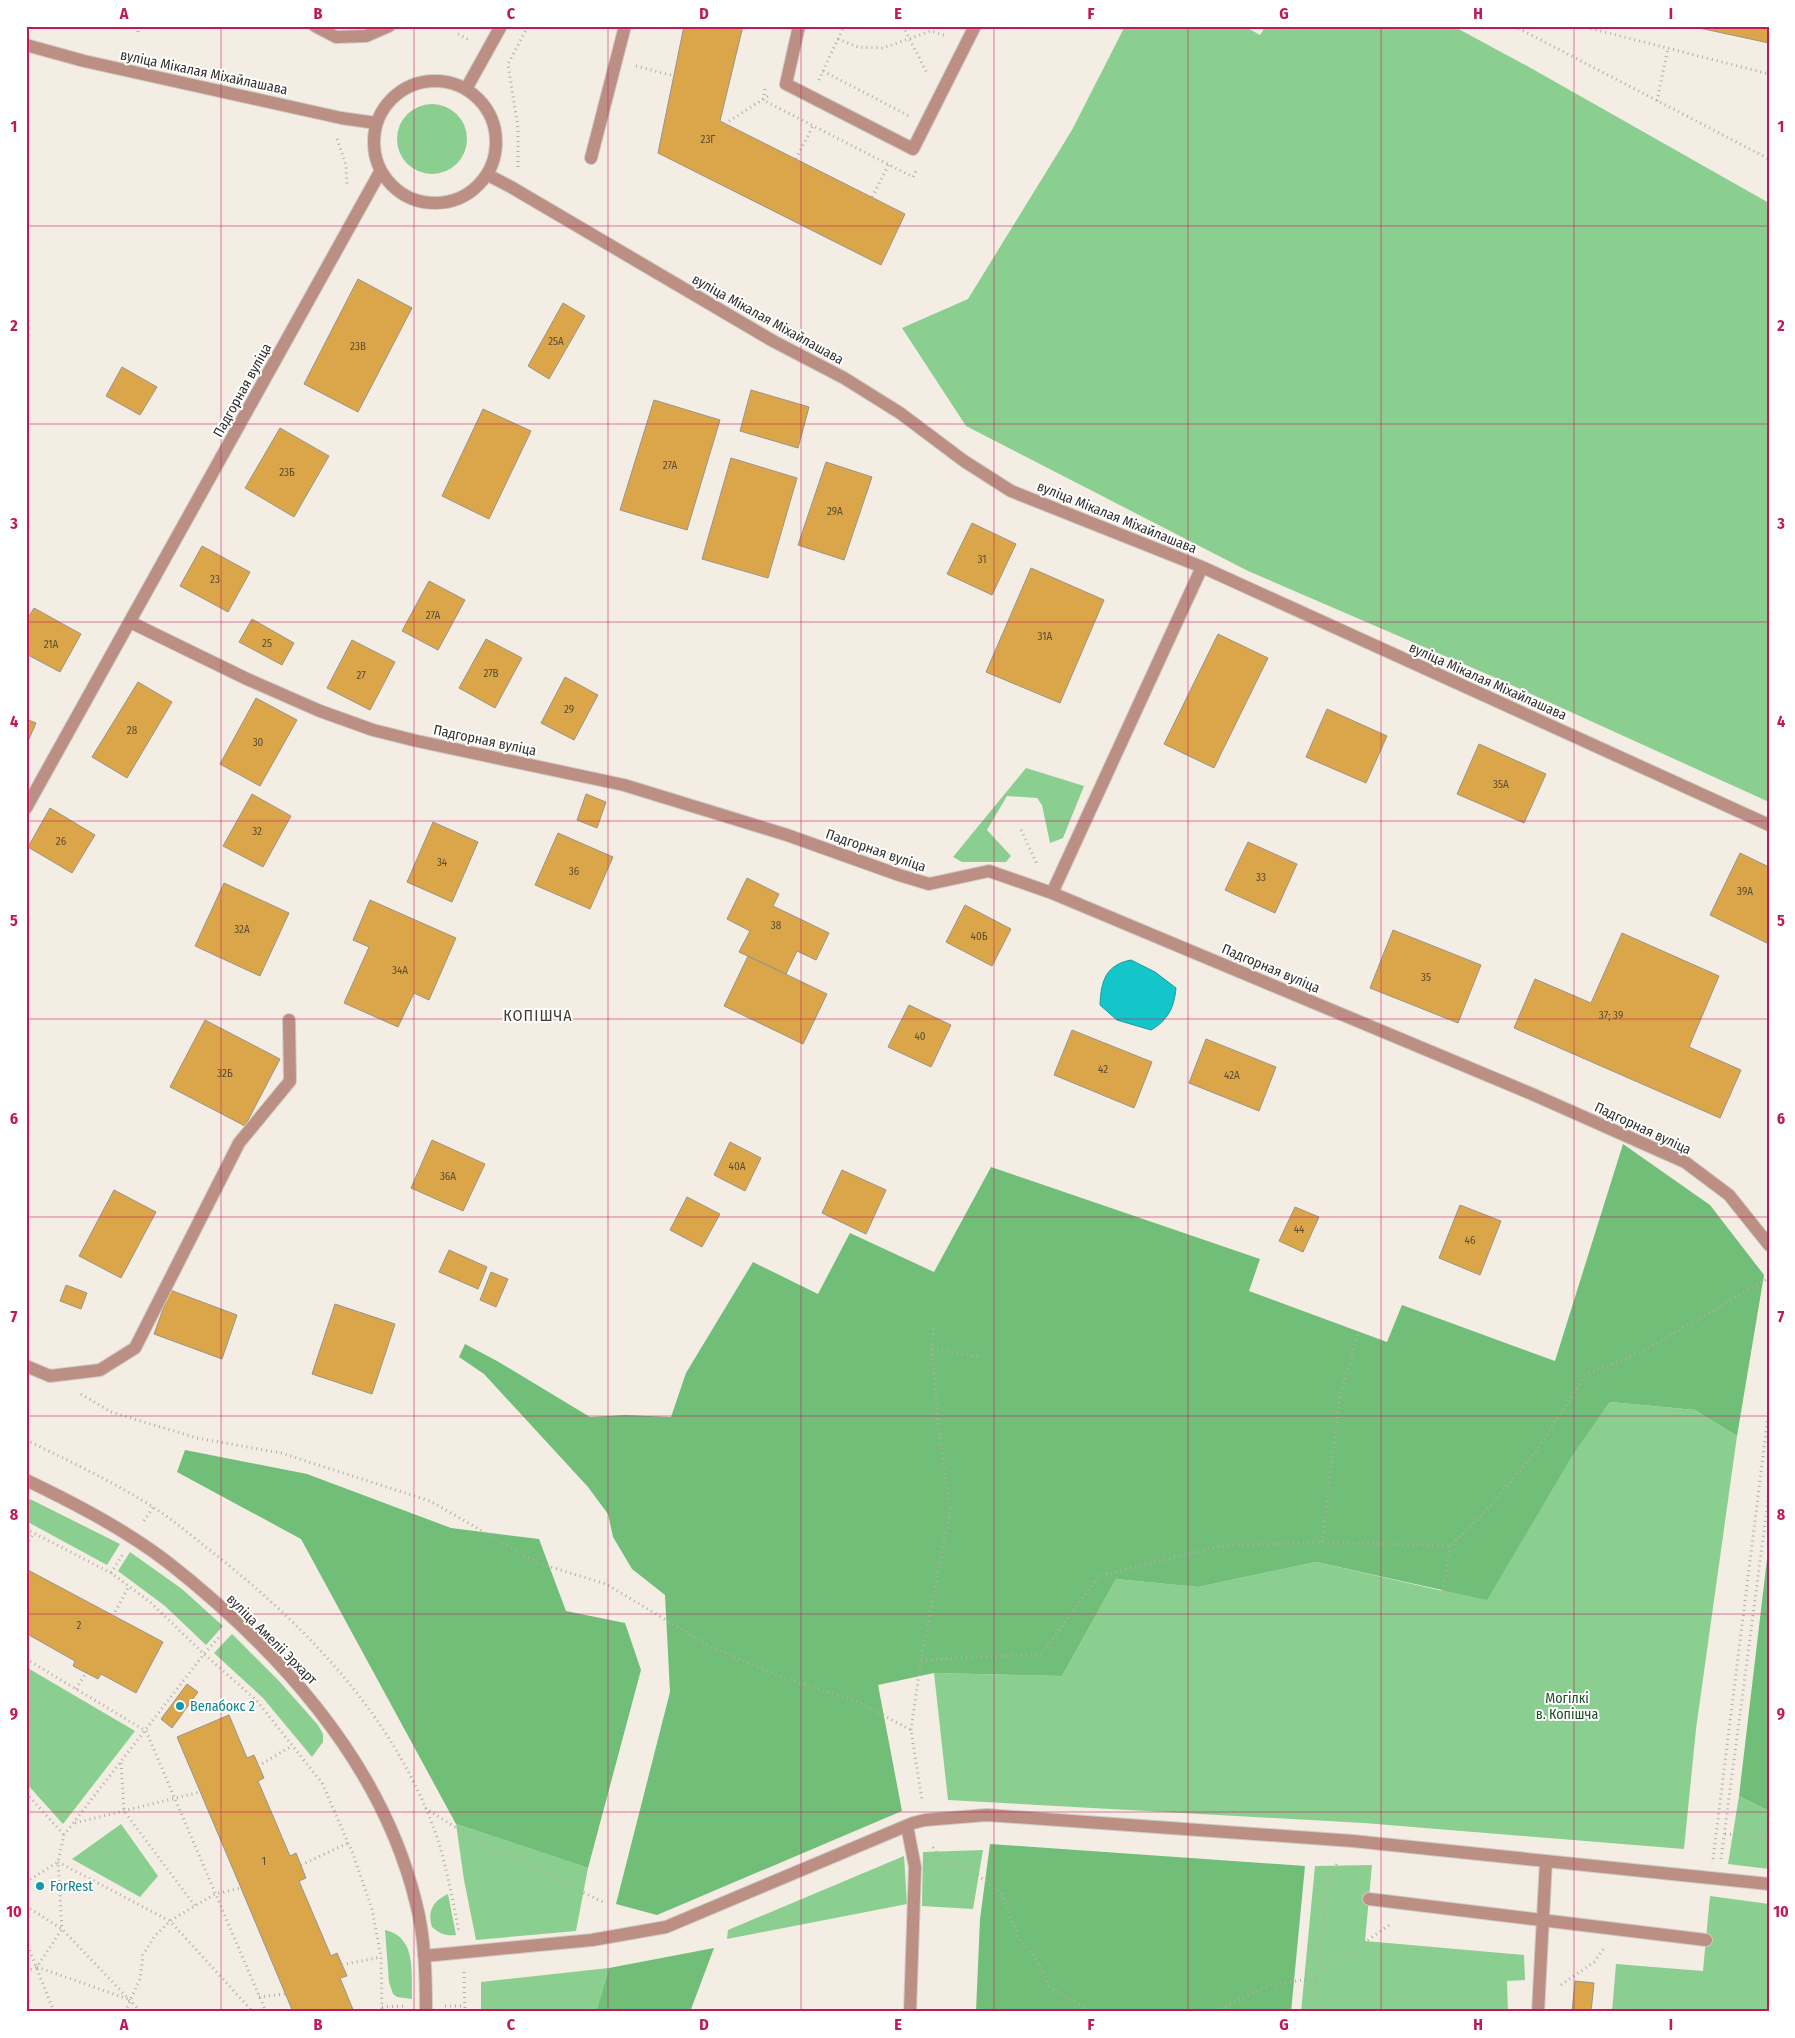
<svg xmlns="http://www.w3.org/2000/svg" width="1795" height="2038" font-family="'Fira Sans Condensed',sans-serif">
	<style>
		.green { fill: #8acf90 }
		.forest { fill: #71be78 }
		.water { fill: #13c6ca; stroke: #1c999b }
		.building { fill: #dba649; stroke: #99948b }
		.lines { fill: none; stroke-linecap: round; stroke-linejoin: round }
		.minor-casing { stroke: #d0cbc3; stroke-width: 14 }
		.path { stroke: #b2ada6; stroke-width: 3; stroke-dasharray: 1 4; stroke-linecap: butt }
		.minor { stroke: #bb8f84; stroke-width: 12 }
		.grid { fill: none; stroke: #c2185b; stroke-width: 1; stroke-opacity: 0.55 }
		.culture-dot { fill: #0f9aa8; stroke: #fff; stroke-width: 2 }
		.labels { text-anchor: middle; stroke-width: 4; stroke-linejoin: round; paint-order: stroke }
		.number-label { font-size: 11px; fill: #5c4e34 }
		.street-label { font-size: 14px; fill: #32302d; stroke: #fff }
		.park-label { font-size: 14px; fill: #194f22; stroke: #fff }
		.culture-label { font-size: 14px; fill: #0d838f; stroke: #fff; text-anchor: start }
		.quarter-label { font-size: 16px; letter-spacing: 1px; fill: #433e37; stroke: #fff }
		.neatline { fill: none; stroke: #c2185b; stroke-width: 2 }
		.grid-label { font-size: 16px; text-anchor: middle; font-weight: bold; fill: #c2185b }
	</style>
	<rect width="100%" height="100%" fill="#f3ede4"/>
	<path class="green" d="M 1125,26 L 1244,26 L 1260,35 L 1266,26 L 1453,26 L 1529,67 L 1769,203 L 1769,802 L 1496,678 L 1248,571 L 966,426 L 902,328 L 968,299 L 1072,130 Z
		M397 139a35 35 0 1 1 70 0a35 35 0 1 1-70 0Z
		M 1026,768 L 1084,786 L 1063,838 L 1050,843 L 1042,805 L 1037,798 L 1007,796 L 987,830 L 1011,856 L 1006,862 L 962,862 L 953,857 Z
		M 1610,1402 L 1695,1410 L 1737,1436 L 1696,1729 L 1684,1849 L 1364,1823 L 948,1800 L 934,1673 L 1062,1676 L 1116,1579 L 1198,1587 L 1316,1562 L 1443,1591 L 1569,1461 Z
		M 30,1499 L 120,1544 L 107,1565 L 26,1521 L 26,1505 Z
		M 130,1552 L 182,1589 L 223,1626 L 206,1645 L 165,1606 L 118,1571 Z
		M 232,1634 L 279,1681 L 318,1725 L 323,1734 L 323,1742 L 312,1757 L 263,1698 L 214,1653 Z
		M 26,1667 L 135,1731 L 63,1824 L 26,1783 Z
		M 1739,1796 L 1769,1811 L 1769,1869 L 1728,1864 Z
		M 121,1824 L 158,1876 L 140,1897 L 72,1859 Z
		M 456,1824 L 588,1868 L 576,1931 L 476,1940 L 464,1880 Z
		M 983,1850 L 973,1909 L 922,1906 L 923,1852 Z
		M 904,1856 L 907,1904 L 727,1939 L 728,1930 Z
		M 1372,1865 L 1365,1941 L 1524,1955 L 1525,1980 L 1507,1981 L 1508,2012 L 1301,2012 L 1315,1866 Z
		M 448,1894 L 456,1935 C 446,1936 440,1934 432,1927 C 427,1911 433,1901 448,1894 Z
		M 1710,1896 L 1769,1904 L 1769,2012 L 1612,2012 L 1616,1964 L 1703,1971 Z
		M 385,1930 C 417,1937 411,1972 412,1999 L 397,1997 L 393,1994 L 389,1982 Z
		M 609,1968 L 596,2012 L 481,2012 L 481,1982 Z"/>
	<path class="forest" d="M 1623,1144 L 1710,1205 L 1764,1275 L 1737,1436 L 1695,1410 L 1610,1402 L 1569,1461 L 1487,1600 L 1316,1562 L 1198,1587 L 1116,1579 L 1062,1676 L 934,1673 L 878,1685 L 902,1811 L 657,1915 L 616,1904 L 670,1692 L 665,1595 L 632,1569 L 613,1537 L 608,1514 L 588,1487 L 484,1374 L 459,1357 L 465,1344 L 497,1361 L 590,1417 L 626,1415 L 671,1417 L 686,1373 L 753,1262 L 818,1294 L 850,1233 L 934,1272 L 991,1167 L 1260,1259 L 1249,1291 L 1387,1342 L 1402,1305 L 1555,1361 Z
		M 185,1450 L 307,1474 L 451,1528 L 539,1539 L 566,1611 L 625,1623 L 641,1670 L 588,1868 L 456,1824 L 301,1539 L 177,1472 Z
		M 1769,1542 L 1769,1811 L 1739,1796 Z
		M 990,1844 L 1305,1866 L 1291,2012 L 976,2012 L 980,1919 Z
		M 714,1948 L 690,2012 L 596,2012 L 609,1968 Z"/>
	<path class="water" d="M 1131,960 L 1155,972 L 1176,988 C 1174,1008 1168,1020 1151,1030 L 1117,1020 L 1100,1005 C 1101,982 1105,965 1131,960 Z"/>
	<path class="building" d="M 684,26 L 743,26 L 720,121 L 905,214 L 881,265 L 658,153 Z
		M 1690,26 L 1769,26 L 1769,43 Z
		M 358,279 L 412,308 L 358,412 L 304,384 Z
		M 563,303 L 585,316 L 549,379 L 528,366 Z
		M 122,367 L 157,387 L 140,415 L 106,396 Z
		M 751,390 L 809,407 L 798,448 L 740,431 Z
		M 654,400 L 720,420 L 687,530 L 620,510 Z
		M 483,409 L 531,431 L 489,519 L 442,496 Z
		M 280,428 L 329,456 L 294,517 L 245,488 Z
		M 731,458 L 797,478 L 768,578 L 702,559 Z
		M 826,462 L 872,477 L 844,560 L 798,545 Z
		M 972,523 L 1016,544 L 992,595 L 947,574 Z
		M 202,546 L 250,572 L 228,612 L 180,586 Z
		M 1031,568 L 1104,600 L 1060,703 L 986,672 Z
		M 429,581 L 465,600 L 438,650 L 402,631 Z
		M 34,608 L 81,634 L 60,672 L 26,654 L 26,621 Z
		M 252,619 L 294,643 L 282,665 L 239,642 Z
		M 1218,634 L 1268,658 L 1214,768 L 1164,744 Z
		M 486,639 L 522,658 L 495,708 L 459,688 Z
		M 352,640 L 395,662 L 370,710 L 327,688 Z
		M 565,677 L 598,695 L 574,740 L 541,723 Z
		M 138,682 L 172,702 L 127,778 L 92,757 Z
		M 256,698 L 297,720 L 260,786 L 220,764 Z
		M 1327,709 L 1387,736 L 1366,783 L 1306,757 Z
		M 26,719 L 36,723 L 26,746 Z
		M 1479,744 L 1546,774 L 1524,823 L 1457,794 Z
		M 252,794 L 291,816 L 263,867 L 223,846 Z
		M 586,794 L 606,802 L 597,828 L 577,820 Z
		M 50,808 L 95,835 L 72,873 L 28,847 Z
		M 433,822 L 478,842 L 452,902 L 407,882 Z
		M 558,833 L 613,857 L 590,909 L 535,885 Z
		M 1248,842 L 1297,864 L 1275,913 L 1225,890 Z
		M 1740,853 L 1769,867 L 1769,944 L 1710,915 Z
		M 747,878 L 779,894 L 773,906 L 829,933 L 816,960 L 797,951 L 786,974 L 739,952 L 750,931 L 727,919 Z
		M 224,883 L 289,913 L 260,976 L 195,946 Z
		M 370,900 L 456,938 L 429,1000 L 414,993 L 398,1027 L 344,1003 L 369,947 L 353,940 Z
		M 965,905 L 1011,929 L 992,966 L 946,942 Z
		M 1393,930 L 1481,965 L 1458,1023 L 1370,988 Z
		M 1622,933 L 1719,976 L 1689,1047 L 1741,1070 L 1720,1118 L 1514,1028 L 1535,979 L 1591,1003 Z
		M 748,956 L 827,994 L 803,1044 L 724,1006 Z
		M 909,1005 L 951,1025 L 931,1067 L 888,1047 Z
		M 205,1020 L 280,1059 L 245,1126 L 170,1087 Z
		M 1072,1030 L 1152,1062 L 1134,1108 L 1054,1075 Z
		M 1206,1039 L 1276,1067 L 1259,1111 L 1189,1083 Z
		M 432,1140 L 485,1164 L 463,1211 L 411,1188 Z
		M 730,1142 L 761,1158 L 745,1191 L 714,1175 Z
		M 842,1170 L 886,1190 L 866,1234 L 822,1213 Z
		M 114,1190 L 156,1212 L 121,1278 L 79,1256 Z
		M 687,1197 L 720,1214 L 702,1247 L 670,1230 Z
		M 1460,1205 L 1501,1221 L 1480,1275 L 1439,1258 Z
		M 1295,1207 L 1319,1217 L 1303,1252 L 1279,1241 Z
		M 449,1250 L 487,1267 L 478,1289 L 439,1272 Z
		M 491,1272 L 508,1279 L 496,1307 L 480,1300 Z
		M 66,1285 L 87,1293 L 81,1309 L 60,1301 Z
		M 170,1290 L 237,1315 L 222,1359 L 154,1334 Z
		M 335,1304 L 395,1324 L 372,1394 L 312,1374 Z
		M 26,1569 L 163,1642 L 136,1693 L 101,1674 L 98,1679 L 73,1666 L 75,1661 L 29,1635 L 26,1640 Z
		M 187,1684 L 198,1692 L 172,1728 L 161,1719 Z
		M 229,1715 L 247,1758 L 254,1755 L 264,1778 L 258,1781 L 290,1856 L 296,1853 L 306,1878 L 299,1881 L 331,1956 L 337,1953 L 347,1976 L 340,1978 L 354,2012 L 293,2012 L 241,1888 L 177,1737 Z
		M 1575,1981 L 1594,1983 L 1591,2012 L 1572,2012 Z"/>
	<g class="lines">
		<defs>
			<path id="minor" d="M 315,26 L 336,37 L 366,36 L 389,26
				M 799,26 L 786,84 L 913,149 L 975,26
				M 26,45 L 84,61 L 341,118 L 376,123
				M374 142a61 61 0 1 1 122 0a61 61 0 1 1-122 0Z
				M 466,89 L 501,26
				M 591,158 L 625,26
				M 488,175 L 511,187 L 773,341 L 844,378 L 900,413 L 964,461 L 1011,491 L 1202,567 L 1769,825
				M 130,622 L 247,679 L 320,711 L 373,730 L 417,741 L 624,785 L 787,835 L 899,875 L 929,884 L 989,871 L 1052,893 L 1532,1094 L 1685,1162 L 1729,1195 L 1769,1245
				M 26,808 L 380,172
				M 1052,893 L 1202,567
				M 26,1366 L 50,1376 L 100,1370 L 135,1348 L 239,1143 L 290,1081 L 289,1020
				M 26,1480 C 76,1504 126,1530 170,1564 C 280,1651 382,1763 416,1903 C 425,1937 426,1976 426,2012
				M 907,1826 L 915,1867 L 910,2012
				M 1369,1899 L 1706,1940
				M 424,1956 L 592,1940 L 666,1927 L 913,1823 L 925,1820 L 987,1815 L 1353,1841 L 1769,1884
				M 1538,2012 L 1546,1861"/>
		</defs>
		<use href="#minor" class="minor-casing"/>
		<path class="path" d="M 138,26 L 138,35
			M 903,26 L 928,75
			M 1514,26 L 1769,159
			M 1581,26 L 1769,74
			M 458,34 L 469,40
			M 838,39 L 858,47 L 883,48 L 931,31 L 947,36
			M 636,66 L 674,76
			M 823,71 L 844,26
			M 819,80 L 823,71 L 909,116
			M 765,89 L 763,100 L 913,177 L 917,169
			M 1657,101 L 1668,48
			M 725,124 L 771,94
			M 337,139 L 346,165 L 347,185
			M 796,159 L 814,124
			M 518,167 L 518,128 L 508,64 L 528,26
			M 872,197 L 889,164
			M 1021,830 L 1038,866
			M 932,1349 L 980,1357
			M 81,1394 L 111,1412 L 197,1438 L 281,1453 L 430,1501 L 538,1563 L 606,1584 L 713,1648 L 787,1679 L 854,1700 L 911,1730 L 922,1800
			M 26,1440 C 69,1461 112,1481 153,1507 C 175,1521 195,1539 216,1555 C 308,1628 393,1717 434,1829 C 446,1862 452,1897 459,1932
			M 144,1521 L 153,1507
			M 26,1529 L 111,1573 L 150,1602 L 204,1654 L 257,1701 L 322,1783 L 353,1854 L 372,1909 L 381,1957 L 382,2012
			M 1322,1542 L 1340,1396 L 1359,1332
			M 26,1545 L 34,1533
			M 111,1573 L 123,1554
			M 1443,1591 L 1450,1546
			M 113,1616 L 129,1586
			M 26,1659 L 146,1731 L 266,2012
			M 921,1660 L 1042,1654 L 1099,1576 L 1222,1546 L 1322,1542 L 1450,1546 L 1483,1514 L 1536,1452 L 1585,1375 L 1643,1351 L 1769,1278
			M 76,1689 L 86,1673
			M 911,1730 L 921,1660 L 950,1511 L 938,1422 L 932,1349 L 934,1325
			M 121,1763 L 124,1811 L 195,1906
			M 258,1766 L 292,1746
			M 26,1793 L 64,1835
			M 425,1808 L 477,1841 L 603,1902
			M 75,1823 L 200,1792
			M 1725,1834 L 1769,1836
			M 933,1847 L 941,1860 L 972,1871 L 1002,1894 L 1019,1939 L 1034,1955 L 1050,1987 L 1085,2008 L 1087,2012
			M 1713,1859 L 1769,1408
			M 1721,1859 L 1769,1493
			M 58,1862 L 170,1921 L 253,2012
			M 301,1865 L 348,1843
			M 26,1882 L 58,1862 L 64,1835 L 204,1654 L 221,1635
			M 26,1906 L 62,1929 L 141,2012
			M 26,1941 L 54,2012
			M 342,1965 L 381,1957
			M 37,1967 L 128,1999
			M 26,1971 L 37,1967 L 62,1929 L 58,1862
			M 464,1972 L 465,2012
			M 1561,1985 L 1594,1962 L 1605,1947
			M 259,1997 L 285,1994
			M 445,2006 L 465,2006
			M 382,2007 L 407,2006
			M 125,2012 L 140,1979 L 143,1955 L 154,1937 L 170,1921 L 215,1894 L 241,1888
			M 1217,2012 L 1239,1999 L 1270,1985 L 1315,1978 L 1392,1923
			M 1311,2012 L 1328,1882 L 1338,1861"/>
		<use href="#minor" class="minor"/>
	</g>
	<path class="grid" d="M 221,26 L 221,2012M 414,26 L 414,2012M 608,26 L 608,2012M 801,26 L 801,2012M 994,26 L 994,2012M 1188,26 L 1188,2012M 1381,26 L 1381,2012M 1574,26 L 1574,2012M 26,226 L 1769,226M 26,424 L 1769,424M 26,622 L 1769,622M 26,821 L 1769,821M 26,1019 L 1769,1019M 26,1217 L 1769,1217M 26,1416 L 1769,1416M 26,1614 L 1769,1614M 26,1812 L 1769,1812"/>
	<g class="culture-dot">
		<circle cx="180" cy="1706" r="5"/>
		<circle cx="40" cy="1886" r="5"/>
	</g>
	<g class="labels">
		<g class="number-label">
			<text x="708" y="143">23Г</text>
			<text x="556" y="345">25А</text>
			<text x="358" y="350">23В</text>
			<text x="670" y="469">27А</text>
			<text x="287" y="476">23Б</text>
			<text x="835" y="515">29А</text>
			<text x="982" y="563">31</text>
			<text x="215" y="583">23</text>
			<text x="433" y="619">27А</text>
			<text x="1045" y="640">31А</text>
			<text x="267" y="647">25</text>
			<text x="51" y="648">21А</text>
			<text x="491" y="677">27В</text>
			<text x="361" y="679">27</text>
			<text x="569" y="713">29</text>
			<text x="132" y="734">28</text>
			<text x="258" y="746">30</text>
			<text x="1501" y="788">35А</text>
			<text x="257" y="835">32</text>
			<text x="61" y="845">26</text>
			<text x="442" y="866">34</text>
			<text x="574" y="875">36</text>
			<text x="1261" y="881">33</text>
			<text x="1745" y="895">39А</text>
			<text x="776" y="929">38</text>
			<text x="242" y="933">32А</text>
			<text x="979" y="940">40Б</text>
			<text x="400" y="974">34А</text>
			<text x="1426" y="981">35</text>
			<text x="1611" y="1019">37; 39</text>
			<text x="920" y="1040">40</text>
			<text x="1103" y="1073">42</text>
			<text x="225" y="1077">32Б</text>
			<text x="1232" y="1079">42А</text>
			<text x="737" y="1170">40А</text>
			<text x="448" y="1180">36А</text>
			<text x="1299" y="1233">44</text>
			<text x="1470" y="1244">46</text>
			<text x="79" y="1629">2</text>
			<text x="264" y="1865">1</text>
		</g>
		<g class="street-label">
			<text transform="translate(204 72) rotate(12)" y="5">вуліца Мікалая Міхайлашава</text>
			<text transform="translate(768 319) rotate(29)" y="5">вуліца Мікалая Міхайлашава</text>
			<text transform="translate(242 390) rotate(-61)" y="5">Падгорная вуліца</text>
			<text transform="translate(1117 517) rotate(22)" y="5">вуліца Мікалая Міхайлашава</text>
			<text transform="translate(1488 681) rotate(24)" y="5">вуліца Мікалая Міхайлашава</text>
			<text transform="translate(485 740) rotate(12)" y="5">Падгорная вуліца</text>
			<text transform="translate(876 850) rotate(19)" y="5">Падгорная вуліца</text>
			<text transform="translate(1271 968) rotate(23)" y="5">Падгорная вуліца</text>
			<text transform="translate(1643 1128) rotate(25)" y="5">Падгорная вуліца</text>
			<text transform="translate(272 1639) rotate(45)" y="5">вуліца Амеліі Эрхарт</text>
		</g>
		<g class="park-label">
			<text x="1567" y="1703">Могілкі<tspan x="1567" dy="16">в. Копішча</tspan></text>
		</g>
		<g class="culture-label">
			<text x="190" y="1711">Велабокс 2</text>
			<text x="50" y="1891">ForRest</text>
		</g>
		<g class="quarter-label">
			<text x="538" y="1021">КОПІШЧА</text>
		</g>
	</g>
	<rect width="1795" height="2038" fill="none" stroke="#ffffff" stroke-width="55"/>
	<rect x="28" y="28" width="1740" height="1982" class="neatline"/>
	<g class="grid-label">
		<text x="124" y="19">A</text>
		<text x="318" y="19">B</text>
		<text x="511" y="19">C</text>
		<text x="704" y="19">D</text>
		<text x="898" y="19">E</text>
		<text x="1091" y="19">F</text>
		<text x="1284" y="19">G</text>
		<text x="1478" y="19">H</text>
		<text x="1671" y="19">I</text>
		<text x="14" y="132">1</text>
		<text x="1781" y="132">1</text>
		<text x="14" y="331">2</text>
		<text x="1781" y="331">2</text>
		<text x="14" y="529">3</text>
		<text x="1781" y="529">3</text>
		<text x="14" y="727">4</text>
		<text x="1781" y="727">4</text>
		<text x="14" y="926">5</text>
		<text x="1781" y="926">5</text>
		<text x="14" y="1124">6</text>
		<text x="1781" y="1124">6</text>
		<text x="14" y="1322">7</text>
		<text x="1781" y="1322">7</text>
		<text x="14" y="1520">8</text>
		<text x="1781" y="1520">8</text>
		<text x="14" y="1719">9</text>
		<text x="1781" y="1719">9</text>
		<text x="14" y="1917">10</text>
		<text x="1781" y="1917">10</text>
		<text x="124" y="2030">A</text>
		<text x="318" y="2030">B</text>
		<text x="511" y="2030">C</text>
		<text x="704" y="2030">D</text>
		<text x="898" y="2030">E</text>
		<text x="1091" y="2030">F</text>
		<text x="1284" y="2030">G</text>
		<text x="1478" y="2030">H</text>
		<text x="1671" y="2030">I</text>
	</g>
</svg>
